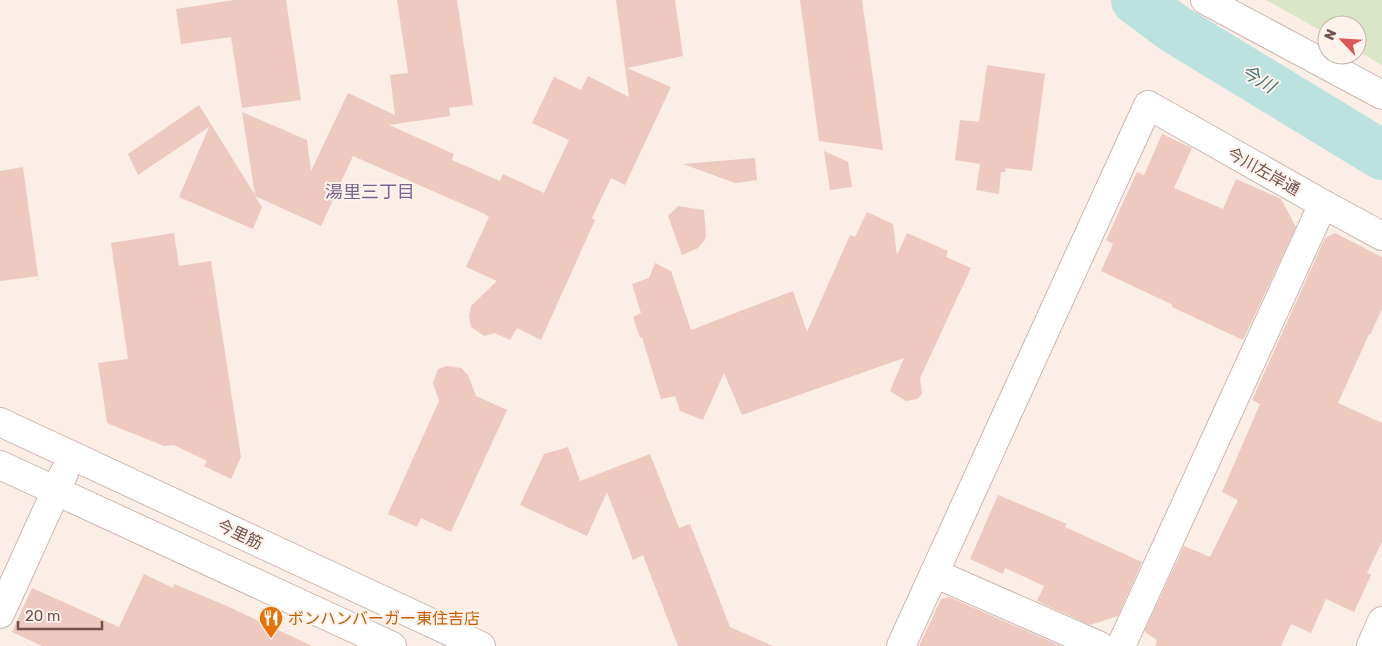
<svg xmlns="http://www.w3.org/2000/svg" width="1382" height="646" font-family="Rubik,'Noto Sans JP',sans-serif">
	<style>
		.green { fill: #dae6c5 }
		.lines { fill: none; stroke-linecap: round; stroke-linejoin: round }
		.river { stroke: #bce2e0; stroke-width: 50 }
		.building { fill: #edc9c0 }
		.minor-casing { stroke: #cdb7b0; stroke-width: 30 }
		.minor { stroke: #fff; stroke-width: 28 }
		.labels { text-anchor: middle; stroke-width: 4; stroke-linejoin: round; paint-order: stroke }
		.street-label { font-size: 16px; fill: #71524d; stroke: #fdf3ec }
		.food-label { font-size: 16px; fill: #c56008; stroke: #fdf3ec; text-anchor: start }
		.water-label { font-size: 18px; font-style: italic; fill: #427573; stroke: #fdf3ec }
		.neighbourhood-label { font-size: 18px; fill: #78658d; stroke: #fdf3ec }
	</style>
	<rect width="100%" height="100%" fill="#faeee6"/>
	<path class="green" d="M 1266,0 L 1382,0 L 1382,65 L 1357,51 L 1357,25 L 1327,25 L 1327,34 Z"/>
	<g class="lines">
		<path class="river" d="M 1136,0 L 1175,29 L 1382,155"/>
	</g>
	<path class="building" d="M 234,0 L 286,0 L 301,100 L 242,108 L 231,37 L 181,44 L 176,9 Z
		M 397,0 L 457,0 L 473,105 L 449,108 L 450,116 L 389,125 L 454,154 L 452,160 L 500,181 L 503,174 L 544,193 L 569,140 L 532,123 L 554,77 L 581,90 L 588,76 L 629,97 L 616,0 L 675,0 L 683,56 L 627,68 L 671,87 L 625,185 L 611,178 L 592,218 L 595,220 L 541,340 L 517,328 L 510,340 L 495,333 L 484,336 L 471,327 L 469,317 L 471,306 L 497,281 L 466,267 L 489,217 L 485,214 L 353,156 L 321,226 L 255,196 L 262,207 L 253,229 L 179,197 L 209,127 L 138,175 L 128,154 L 199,105 L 255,195 L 242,112 L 307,140 L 311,171 L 348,93 L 395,115 L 390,75 L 408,73 Z
		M 800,0 L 862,0 L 883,150 L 819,141 Z
		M 987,65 L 1045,74 L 1032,171 L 1006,168 L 1005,172 L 1001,172 L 999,194 L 976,190 L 980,164 L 955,160 L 960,120 L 979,122 Z
		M 1162,134 L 1192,148 L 1174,188 L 1223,209 L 1236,179 L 1281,199 L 1296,227 L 1243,340 L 1172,307 L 1173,305 L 1101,271 L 1113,244 L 1106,240 L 1137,172 L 1144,175 Z
		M 824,151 L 848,162 L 852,187 L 830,190 Z
		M 755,158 L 757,180 L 735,183 L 683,164 Z
		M 23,167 L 38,276 L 0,281 L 0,171 Z
		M 678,206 L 704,210 L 706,237 L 704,241 L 698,248 L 682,255 L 668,216 Z
		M 867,212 L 893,224 L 897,255 L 907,233 L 948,251 L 946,257 L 971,268 L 920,378 L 922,394 L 917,399 L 906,401 L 890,391 L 904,358 L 742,415 L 724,373 L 703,420 L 680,411 L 675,396 L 661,399 L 642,337 L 640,338 L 633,317 L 641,313 L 632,284 L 649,278 L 655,263 L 671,271 L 691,330 L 793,291 L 807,332 L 850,235 L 855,237 Z
		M 174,233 L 179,266 L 211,261 L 241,457 L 231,479 L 204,466 L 207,461 L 174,445 L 164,446 L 107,423 L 98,363 L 128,359 L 111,243 Z
		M 1335,233 L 1382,257 L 1382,309 L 1370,335 L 1369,334 L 1338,403 L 1382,423 L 1382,542 L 1367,573 L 1371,575 L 1354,612 L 1326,599 L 1311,633 L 1291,624 L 1281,646 L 1155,646 L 1157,640 L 1146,633 L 1145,630 L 1184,546 L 1210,557 L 1238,500 L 1222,492 L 1260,404 L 1252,400 L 1325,238 Z
		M 447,366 L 461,368 L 468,375 L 476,396 L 507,410 L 451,532 L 421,518 L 417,527 L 388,514 L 439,401 L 433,383 L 438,369 Z
		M 568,447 L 580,481 L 650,454 L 679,528 L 690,524 L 730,627 L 773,646 L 678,646 L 643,555 L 633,560 L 607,492 L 587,536 L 520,505 L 544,454 Z
		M 998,495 L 1067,524 L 1065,527 L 1142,562 L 1118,616 L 1090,625 L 1037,601 L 1044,586 L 1005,568 L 1003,574 L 970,559 Z
		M 144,574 L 173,588 L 174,584 L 227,606 L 312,646 L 42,646 L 12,632 L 32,588 L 119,627 Z
		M 949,597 L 1061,646 L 919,646 L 941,599 Z"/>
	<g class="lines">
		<defs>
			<path id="minor" d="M 1205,0 L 1382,95
				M 0,422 L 481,646
				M 0,465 L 392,646
				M 934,573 L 1100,646
				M 0,614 L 64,473
				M 901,646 L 1148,105 L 1323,204 L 1382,236
				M 1121,646 L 1323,204
				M 1371,646 L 1382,621"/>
		</defs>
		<use href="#minor" class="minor-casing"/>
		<use href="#minor" class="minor"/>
	</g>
	<defs>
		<symbol id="restaurant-pin" viewBox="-11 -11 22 30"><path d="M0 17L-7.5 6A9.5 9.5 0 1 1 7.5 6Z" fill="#e8710a" stroke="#fdf3ec"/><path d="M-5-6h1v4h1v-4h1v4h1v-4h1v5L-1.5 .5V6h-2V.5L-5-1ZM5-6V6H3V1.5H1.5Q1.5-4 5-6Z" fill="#fff"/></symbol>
	</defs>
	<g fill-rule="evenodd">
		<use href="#restaurant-pin" x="257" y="604" width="28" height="38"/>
	</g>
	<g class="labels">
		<g class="street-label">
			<text transform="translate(1264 171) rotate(29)" y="6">今川左岸通</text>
			<text transform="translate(240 534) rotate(25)" y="6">今里筋</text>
		</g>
		<g class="food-label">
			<text x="288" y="624">ボンハンバーガー東住吉店</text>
		</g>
		<g class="water-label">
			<text transform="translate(1258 79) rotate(31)" y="6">今川</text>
		</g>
		<g class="neighbourhood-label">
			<text x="370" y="198">湯里三丁目</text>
		</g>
	</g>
	<g transform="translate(1342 40) rotate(295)"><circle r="24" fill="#fdf3ec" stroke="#c5b3ac"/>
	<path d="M0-4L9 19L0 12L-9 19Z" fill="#d95856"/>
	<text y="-8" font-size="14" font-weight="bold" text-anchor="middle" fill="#71524d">N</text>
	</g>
	<path d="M18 621v8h84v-8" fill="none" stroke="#71524d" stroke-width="2.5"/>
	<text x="25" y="621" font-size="15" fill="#71524d" stroke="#fdf3ec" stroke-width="4" paint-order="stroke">20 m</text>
</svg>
